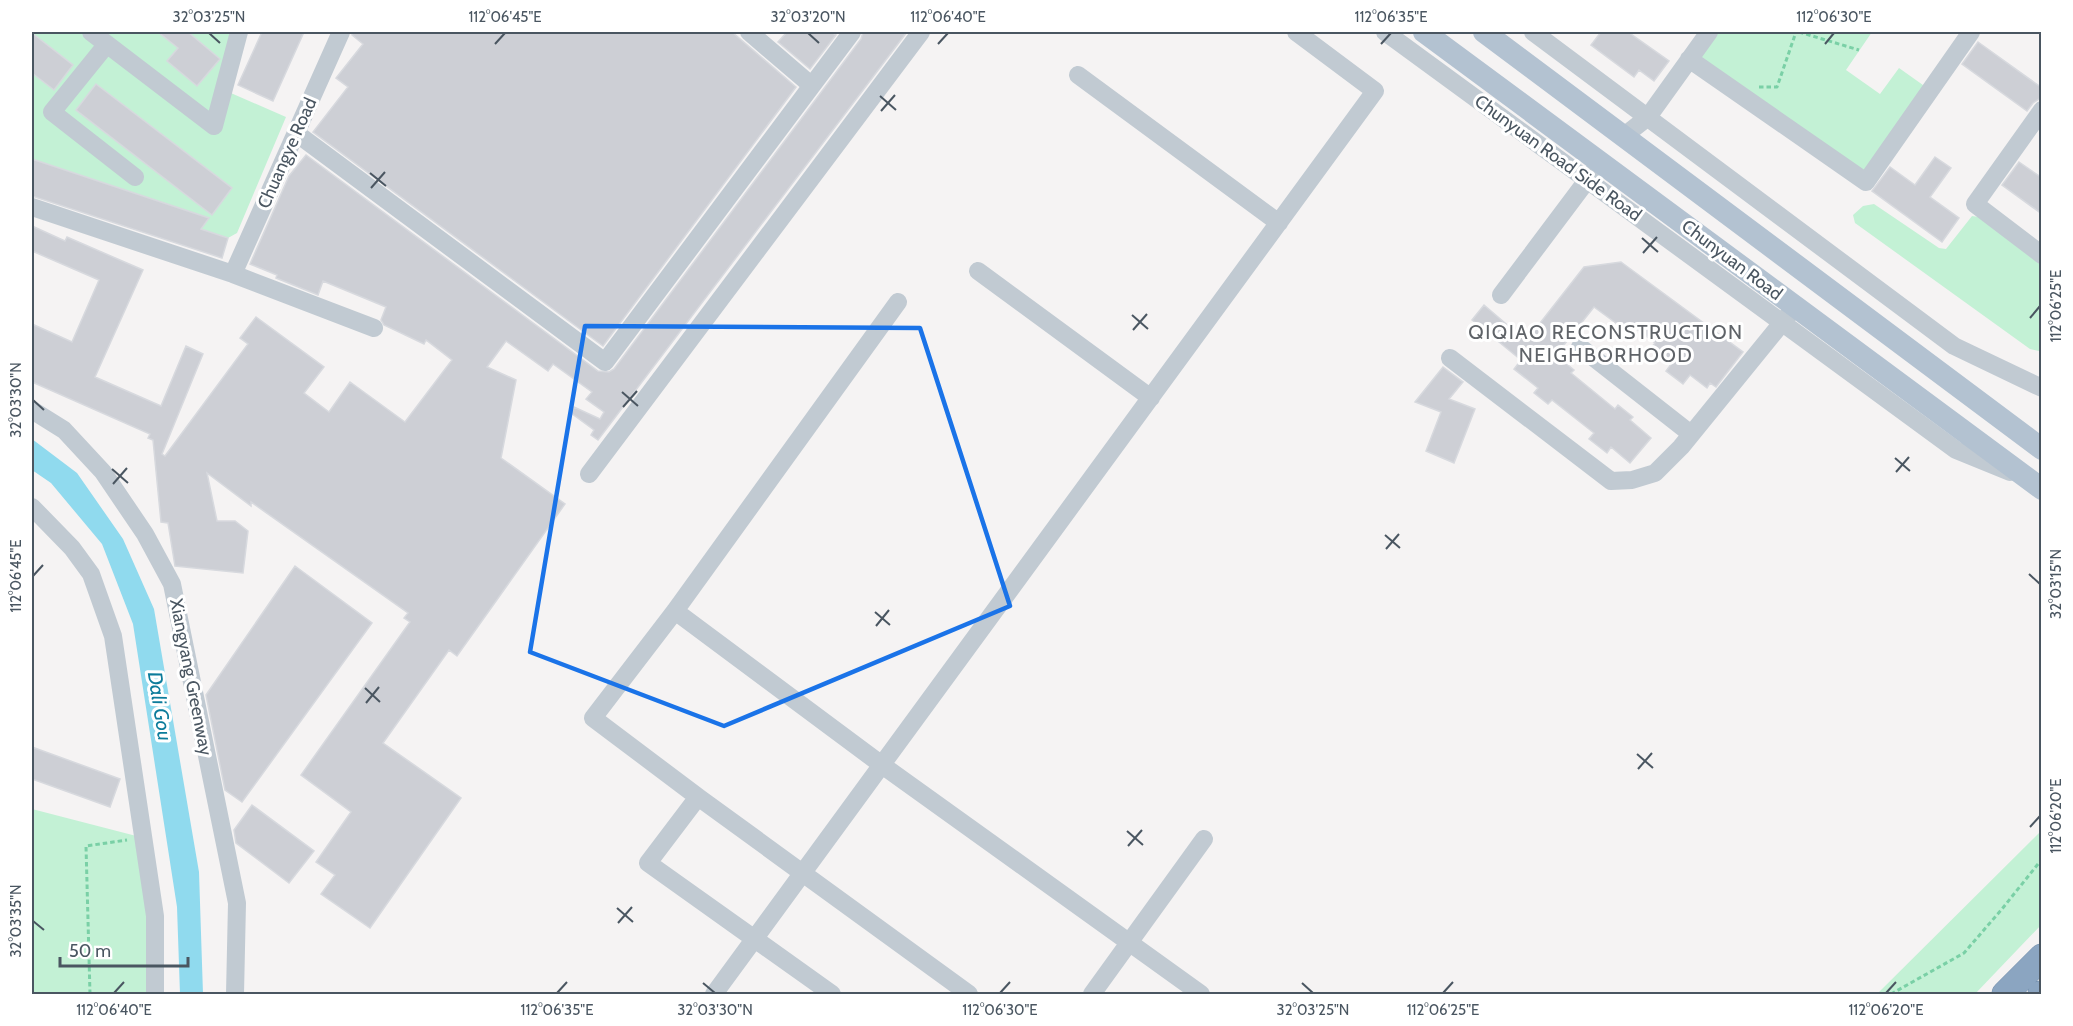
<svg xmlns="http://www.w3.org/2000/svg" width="2073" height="1026" font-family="Cabin,sans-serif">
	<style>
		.green { fill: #c3f1d5 }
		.water { fill: #90daee }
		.building { fill: #cdcfd5; stroke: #d7d9de; stroke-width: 1.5 }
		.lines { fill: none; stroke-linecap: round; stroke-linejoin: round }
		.highway-casing { stroke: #7690ad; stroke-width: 27 }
		.path { stroke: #7ad0a6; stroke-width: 3; stroke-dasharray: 4.5 3; stroke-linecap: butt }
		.minor { stroke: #c1cad2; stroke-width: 18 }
		.major { stroke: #b3c2d1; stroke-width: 22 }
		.highway { stroke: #8ba5c1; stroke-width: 26 }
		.marked { fill: none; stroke: #1a73e8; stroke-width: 4.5; stroke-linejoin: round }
		.ticks { fill: none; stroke: #4a5661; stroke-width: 2 }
		.labels { text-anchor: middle; stroke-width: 6; stroke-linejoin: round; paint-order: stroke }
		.street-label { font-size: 18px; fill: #4a5661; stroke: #fff }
		.neighbourhood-label { font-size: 20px; letter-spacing: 1.5px; fill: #5f6368; stroke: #fff }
		.water-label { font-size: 20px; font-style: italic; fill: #0c7c9b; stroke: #fff }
		.neatline { fill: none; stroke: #4a5661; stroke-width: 2 }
		.ticks-label { font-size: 15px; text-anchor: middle; fill: #4a5661 }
	</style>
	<rect width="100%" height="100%" fill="#f5f3f3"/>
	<path class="green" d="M 32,32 L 239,32 L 224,90 L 286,117 L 237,233 L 228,238 L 169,218 L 32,161 Z
		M 1709,32 L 1872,32 L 1846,70 L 1880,94 L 1899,68 L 1930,90 L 1866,182 L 1689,59 Z
		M 1874,204 L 1939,248 L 1946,249 L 1972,216 L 1979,217 L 2041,265 L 2041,348 L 2039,351 L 2030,349 L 1855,223 L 1853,215 L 1863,206 Z
		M 32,809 L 144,838 L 157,994 L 32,994 Z
		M 2041,831 L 2041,925 L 1975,994 L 1877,994 Z"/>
	<path class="water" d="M 32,439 L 77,473 L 123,539 L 154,609 L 199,872 L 203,994 L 180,994 L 177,907 L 133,624 L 102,544 L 51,483 L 32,470 Z"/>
	<path class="building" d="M 158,32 L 188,32 L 220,59 L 197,86 L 167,61 L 178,48 Z
		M 262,32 L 304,32 L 273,101 L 238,85 Z
		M 352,32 L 732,32 L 796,87 L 603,346 L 313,132 L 348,87 L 336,78 L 363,44 L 352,35 Z
		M 787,32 L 831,32 L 836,35 L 810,69 L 778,42 Z
		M 863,32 L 907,32 L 598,440 L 591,435 L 594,430 L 571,413 L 574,407 L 600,419 L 604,412 L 586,399 L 592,392 L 553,364 L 548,371 L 506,341 L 487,367 L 516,380 L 501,458 L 565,504 L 457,656 L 449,650 L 383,743 L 461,798 L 370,928 L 321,894 L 335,875 L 316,862 L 351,812 L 301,775 L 410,622 L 404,618 L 408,613 L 251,502 L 251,506 L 207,473 L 217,521 L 235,521 L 248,531 L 243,573 L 175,566 L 168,523 L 161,522 L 153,440 L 148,438 L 150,434 L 32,382 L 32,324 L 72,342 L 99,280 L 32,251 L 32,226 L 65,241 L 67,237 L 143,270 L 95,377 L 161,406 L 186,346 L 203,354 L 162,454 L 165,456 L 248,344 L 240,338 L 256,317 L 324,367 L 304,393 L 329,412 L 350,382 L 405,422 L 452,360 L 426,340 L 424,344 L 384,325 L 381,320 L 386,307 L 323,281 L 318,295 L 276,278 L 277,275 L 250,264 L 289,176 L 306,155 L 598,371 L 609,372 L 614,369 L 861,39 Z
		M 1601,32 L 1628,32 L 1669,61 L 1654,81 L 1639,70 L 1634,77 L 1591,45 Z
		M 32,33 L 73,65 L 54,90 L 32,73 Z
		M 1978,42 L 2042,88 L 2042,97 L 2033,103 L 2027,111 L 1962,64 Z
		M 96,84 L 232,188 L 212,215 L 76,110 Z
		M 1935,157 L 1951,168 L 1930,197 L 1959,218 L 1942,242 L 1872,191 L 1890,167 L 1915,185 Z
		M 32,159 L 209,218 L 201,229 L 228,238 L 222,258 L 32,196 Z
		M 2019,162 L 2042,178 L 2042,214 L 2002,185 Z
		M 1621,262 L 1743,352 L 1716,387 L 1710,383 L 1707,388 L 1690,375 L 1683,384 L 1666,371 L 1672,363 L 1651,348 L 1655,343 L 1629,323 L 1624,329 L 1594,307 L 1556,355 L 1574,370 L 1571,373 L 1615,409 L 1618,405 L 1633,417 L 1630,420 L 1651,438 L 1630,463 L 1611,447 L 1607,453 L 1589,439 L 1594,433 L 1552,400 L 1548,404 L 1534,393 L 1538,388 L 1514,369 L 1521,360 L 1472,320 L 1484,305 L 1526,341 L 1584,267 Z
		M 1443,367 L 1463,382 L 1449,399 L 1475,409 L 1454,463 L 1426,451 L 1441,412 L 1415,402 Z
		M 295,566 L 372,623 L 242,802 L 225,790 L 206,695 Z
		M 32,747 L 120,779 L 110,807 L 32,779 Z
		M 252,805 L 314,851 L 289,883 L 236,843 L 234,830 Z"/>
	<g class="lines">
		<defs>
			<path id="highway" d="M 2005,994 L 2042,957
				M 2041,994 L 2042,994"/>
		</defs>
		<use href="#highway" class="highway-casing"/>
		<path class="path" d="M 1799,32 L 1859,50
			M 1759,87 L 1777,87 L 1796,32
			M 90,994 L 86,846 L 127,840
			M 1891,994 L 1964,953 L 2002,909 L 2042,859"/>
		<path class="minor" d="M 91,32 L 214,126 L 239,32
			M 749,32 L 811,85
			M 1385,32 L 1956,450 L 2010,472
			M 1533,32 L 1954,346 L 2042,388
			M 107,44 L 52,112 L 135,177
			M 1689,59 L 1866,182 L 1971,32
			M 1078,75 L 1279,223
			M 2042,110 L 1975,204 L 2042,255
			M 296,133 L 605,362 L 852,32
			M 1624,136 L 1648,117 L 1709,32
			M 32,207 L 233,274 L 374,328
			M 978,271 L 1151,398
			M 233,274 L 341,32
			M 1501,295 L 1594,171
			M 1580,347 L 1691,434
			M 1450,358 L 1611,481 L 1632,480 L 1655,473 L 1681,447 L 1790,313
			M 32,410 L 64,430 L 103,472 L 145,534 L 172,584 L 237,903 L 235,994
			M 589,474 L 921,32
			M 32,507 L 72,548 L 91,574 L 113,636 L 155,916 L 155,994
			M 675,611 L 882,765 L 1201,994
			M 698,797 L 969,994
			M 714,994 L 1375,91 L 1296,32
			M 832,994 L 648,863 L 698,797 L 593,718 L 675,611 L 898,302
			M 1092,994 L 1204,839"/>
		<path class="major" d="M 1424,32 L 2042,489
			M 1484,32 L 2042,449"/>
		<use href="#highway" class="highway"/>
	</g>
	<path class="marked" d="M 585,326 L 920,328 L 1010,606 L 724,726 L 530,652 Z"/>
	<path class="ticks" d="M 209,33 L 220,43M 808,33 L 819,43M 495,44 L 505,33M 938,44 L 948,33M 1381,44 L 1391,33M 1825,44 L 1834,33M 880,96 L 896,110M 881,111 L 895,95M 370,173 L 386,186M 371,188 L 385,172M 1642,238 L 1658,252M 1643,253 L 1657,237M 1132,315 L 1148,329M 2030,318 L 2040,306M 1133,330 L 1147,314M 622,392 L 638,406M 33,400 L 44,410M 623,407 L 637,391M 1895,458 L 1910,471M 112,469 L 128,483M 1896,472 L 1909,457M 113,484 L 127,468M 1385,535 L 1400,548M 1386,549 L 1399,534M 2029,574 L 2040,584M 33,576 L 43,565M 875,612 L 890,625M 876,626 L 889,610M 365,688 L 380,702M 366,703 L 379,687M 1637,754 L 1653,768M 1638,769 L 1652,753M 2030,827 L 2040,816M 1127,831 L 1143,845M 1128,846 L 1142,830M 617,908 L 633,922M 33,921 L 44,930M 618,923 L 632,907M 703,983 L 715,993M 1302,983 L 1313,993M 114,993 L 124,982M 557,993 L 567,982M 1000,993 L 1010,982M 1443,993 L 1453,982M 1886,993 L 1896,982"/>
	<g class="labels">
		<g class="street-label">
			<text transform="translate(287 153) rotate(-66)" y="6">Chuangye Road</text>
			<text transform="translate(1558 158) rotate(36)" y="6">Chunyuan Road Side Road</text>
			<text transform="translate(1732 260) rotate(37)" y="6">Chunyuan Road</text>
			<text transform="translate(191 677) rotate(79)" y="6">Xiangyang Greenway</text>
		</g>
		<g class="neighbourhood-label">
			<text x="1606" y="339">QIQIAO RECONSTRUCTION<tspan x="1606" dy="23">NEIGHBORHOOD</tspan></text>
		</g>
		<g class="water-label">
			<text transform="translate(160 706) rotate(81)" y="7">Dali Gou</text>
		</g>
	</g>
	<rect width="2073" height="1026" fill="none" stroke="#ffffff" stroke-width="66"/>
	<path d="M60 957v9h128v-9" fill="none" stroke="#4a5661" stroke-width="3"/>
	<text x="69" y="957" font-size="18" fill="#4a5661" stroke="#ffffff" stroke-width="4.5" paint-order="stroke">50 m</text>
	<rect x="33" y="33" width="2007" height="960" class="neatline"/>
	<g class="ticks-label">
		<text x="209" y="22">32°03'25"N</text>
		<text x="505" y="22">112°06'45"E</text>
		<text x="808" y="22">32°03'20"N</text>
		<text x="948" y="22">112°06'40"E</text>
		<text x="1391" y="22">112°06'35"E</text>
		<text x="1834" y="22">112°06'30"E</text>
		<text transform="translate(2056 306) rotate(-90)" y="5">112°06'25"E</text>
		<text transform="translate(16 400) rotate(-90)" y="5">32°03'30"N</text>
		<text transform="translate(16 576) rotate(-90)" y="5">112°06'45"E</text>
		<text transform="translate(2056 584) rotate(-90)" y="5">32°03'15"N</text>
		<text transform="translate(2056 816) rotate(-90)" y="5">112°06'20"E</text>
		<text transform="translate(16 921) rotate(-90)" y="5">32°03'35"N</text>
		<text x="114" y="1015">112°06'40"E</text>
		<text x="557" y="1015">112°06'35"E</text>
		<text x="715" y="1015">32°03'30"N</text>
		<text x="1000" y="1015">112°06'30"E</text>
		<text x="1313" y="1015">32°03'25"N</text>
		<text x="1443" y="1015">112°06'25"E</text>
		<text x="1886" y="1015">112°06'20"E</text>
	</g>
</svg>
